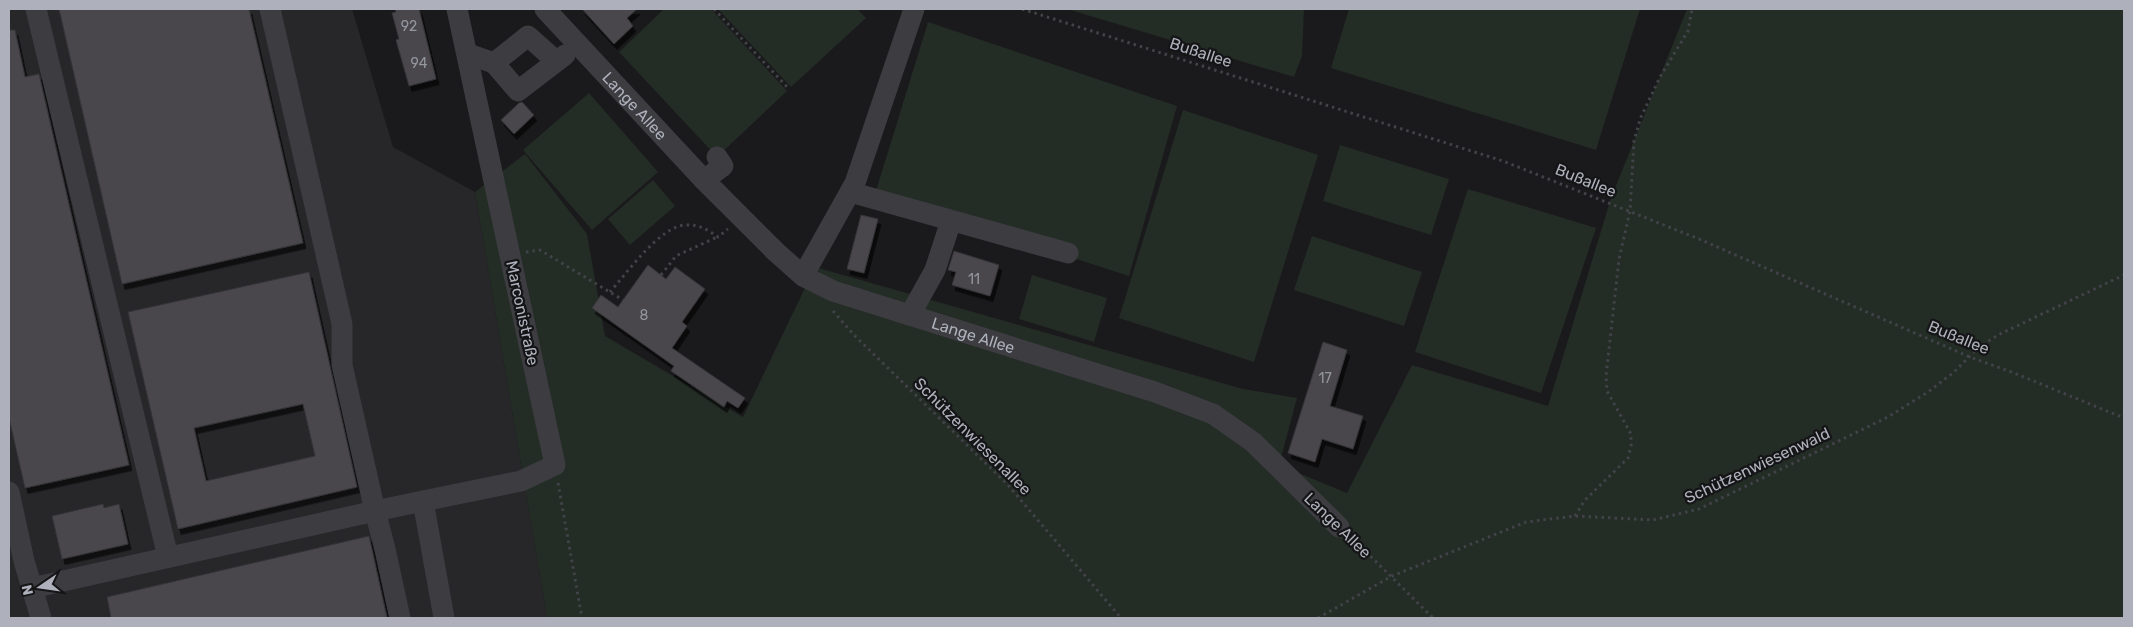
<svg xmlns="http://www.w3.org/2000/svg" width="2133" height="627" font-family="Rubik,sans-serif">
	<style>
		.built { fill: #272629 }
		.green { fill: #242c26 }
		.building { fill: #48474c; stroke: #353438; fill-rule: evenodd; filter: url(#shadow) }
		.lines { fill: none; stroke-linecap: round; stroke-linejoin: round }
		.path { stroke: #424348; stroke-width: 3; stroke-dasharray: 2.5 4; stroke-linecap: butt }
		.minor { stroke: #3c3c41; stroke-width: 21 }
		.labels { text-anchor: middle; stroke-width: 4.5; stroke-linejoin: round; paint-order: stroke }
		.number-label { font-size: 14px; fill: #94969f }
		.street-label { font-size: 16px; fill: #aeb1bb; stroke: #151517 }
	</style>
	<defs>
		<filter id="shadow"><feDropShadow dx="3" dy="5.5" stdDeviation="0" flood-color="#0009"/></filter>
	</defs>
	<rect width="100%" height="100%" fill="#1a1a1c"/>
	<path class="built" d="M 9,9 L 352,9 L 393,147 L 475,192 L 547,618 L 9,618 Z"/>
	<path class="green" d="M 664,9 L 711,9 L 787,91 L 717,157 L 619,52 Z
		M 718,9 L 857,9 L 866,18 L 791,87 Z
		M 1067,9 L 1304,9 L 1302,56 L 1294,77 Z
		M 1349,9 L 1640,9 L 1596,150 L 1331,68 Z
		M 1687,9 L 2124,9 L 2124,618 L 547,618 L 475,192 L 525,154 L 587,234 L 605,336 L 743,417 L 815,267 L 1243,389 L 1297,398 L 1279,465 L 1347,493 L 1412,365 L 1548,406 L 1611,198 Z
		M 928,22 L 1177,106 L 1129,276 L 875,194 Z
		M 589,93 L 658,172 L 592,230 L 523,150 Z
		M 1183,110 L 1318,155 L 1254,362 L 1119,318 Z
		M 1340,145 L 1449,179 L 1431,235 L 1323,201 Z
		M 653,180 L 675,206 L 630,245 L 608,219 Z
		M 1468,189 L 1596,228 L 1541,393 L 1415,352 Z
		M 1312,236 L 1422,272 L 1404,326 L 1294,290 Z
		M 1032,275 L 1107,298 L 1094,342 L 1019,319 Z"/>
	<path class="building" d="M 59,9 L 249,9 L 303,243 L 122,284 Z
		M 395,9 L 419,9 L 436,79 L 409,86 L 396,40 L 399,39 L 392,13 L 396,12 Z
		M 582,9 L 637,9 L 627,18 L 633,26 L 614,44 Z
		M 9,30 L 15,30 L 25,77 L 39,74 L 129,465 L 25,488 L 9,418 Z
		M 522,102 L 534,115 L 514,134 L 501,120 L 519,103 Z
		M 861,215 L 878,219 L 864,273 L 847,269 Z
		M 954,251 L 999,265 L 990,296 L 952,285 L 956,272 L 948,270 Z
		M 648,265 L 666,279 L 675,267 L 705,289 L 682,322 L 687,326 L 672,348 L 745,398 L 738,408 L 727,401 L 724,407 L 671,371 L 674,366 L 592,308 L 601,295 L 618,307 Z
		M 309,272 L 357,487 L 178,529 L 128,312 ZM 303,404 L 315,456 L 206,481 L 194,428 Z
		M 1323,342 L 1347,350 L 1330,406 L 1363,416 L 1353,449 L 1322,439 L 1315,462 L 1288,453 Z
		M 103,504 L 104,508 L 119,504 L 128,544 L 62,559 L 52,516 Z
		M 369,536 L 387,618 L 111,618 L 107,597 Z"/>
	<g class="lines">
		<path class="path" d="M 714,9 L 789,89
			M 1022,9 L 1503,161 L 1699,239 L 1970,357 L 2014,373 L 2124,418
			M 526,252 L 540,250 L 623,300
			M 661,275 L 676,256 L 717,237
			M 610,292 C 626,274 661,225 686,225 C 699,224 708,230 718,237 L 728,229
			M 833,311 L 854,335 L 1008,485 L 1121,618
			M 558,483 L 582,618
			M 1575,516 L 1585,500 L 1628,458 L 1631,446 L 1631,434 L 1607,391 L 1606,376 L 1619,259 L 1630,211 L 1634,141 L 1641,117 L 1660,77 L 1688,31 L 1692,9
			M 1352,538 L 1433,618
			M 1318,618 L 1392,576 L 1526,522 L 1575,516 L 1653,520 L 1699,509 L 1888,417 L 1928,392 L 1954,372 L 1980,346 L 2000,334 L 2124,275"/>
		<g class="minor">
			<path d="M 36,9 L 168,557"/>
			<path id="s1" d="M 545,9 L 704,180 L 776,252 L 803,276 L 833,291 L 1155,392 L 1213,414 L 1253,442 L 1339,527"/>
			<path d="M 468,54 L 494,63 L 528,36 L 556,61"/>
			<path d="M 494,63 L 518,91 L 565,55"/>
			<path d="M 704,180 L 723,166 L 717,157"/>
			<path d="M 850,192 L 1068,253"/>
			<path d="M 803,276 L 855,183 L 914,9"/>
			<path d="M 910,315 L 935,270 L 951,221"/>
			<path d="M 9,492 L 24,561 L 41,618"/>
			<path d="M 423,501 L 521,481 L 555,465 L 457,9"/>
			<path d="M 32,588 L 375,511 L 342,365 L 342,324 L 270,9"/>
			<path d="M 400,618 L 385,549 L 375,511 L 423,501 L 444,618"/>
		</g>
	</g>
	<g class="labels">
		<g class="number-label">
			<text x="409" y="31">92</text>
			<text x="419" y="68">94</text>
			<text x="974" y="284">11</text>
			<text x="644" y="320">8</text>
			<text x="1325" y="383">17</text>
		</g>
		<g class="street-label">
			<text transform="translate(1201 52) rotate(18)" y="6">Bußallee</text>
			<text dy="6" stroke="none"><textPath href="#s1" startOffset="132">Lange Allee</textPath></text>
			<text transform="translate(1586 180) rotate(22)" y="6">Bußallee</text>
			<text transform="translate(523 313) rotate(78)" y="6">Marconistraße</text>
			<text dy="6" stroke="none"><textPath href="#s1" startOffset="552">Lange Allee</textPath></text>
			<text transform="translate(1959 337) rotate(22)" y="6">Bußallee</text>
			<text transform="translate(973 436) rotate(45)" y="6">Schützenwiesenallee</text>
			<text transform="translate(1757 465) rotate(-25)" y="6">Schützenwiesenwald</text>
			<text transform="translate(1338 525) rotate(44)" y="6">Lange Allee</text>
		</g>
	</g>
	<rect width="2133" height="627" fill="none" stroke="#aeb1bb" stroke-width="20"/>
	<g transform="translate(40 587) rotate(257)" stroke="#151517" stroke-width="4" paint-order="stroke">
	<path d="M0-4L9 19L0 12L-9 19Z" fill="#aeb1bb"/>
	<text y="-8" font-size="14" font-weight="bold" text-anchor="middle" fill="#aeb1bb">N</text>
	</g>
</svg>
